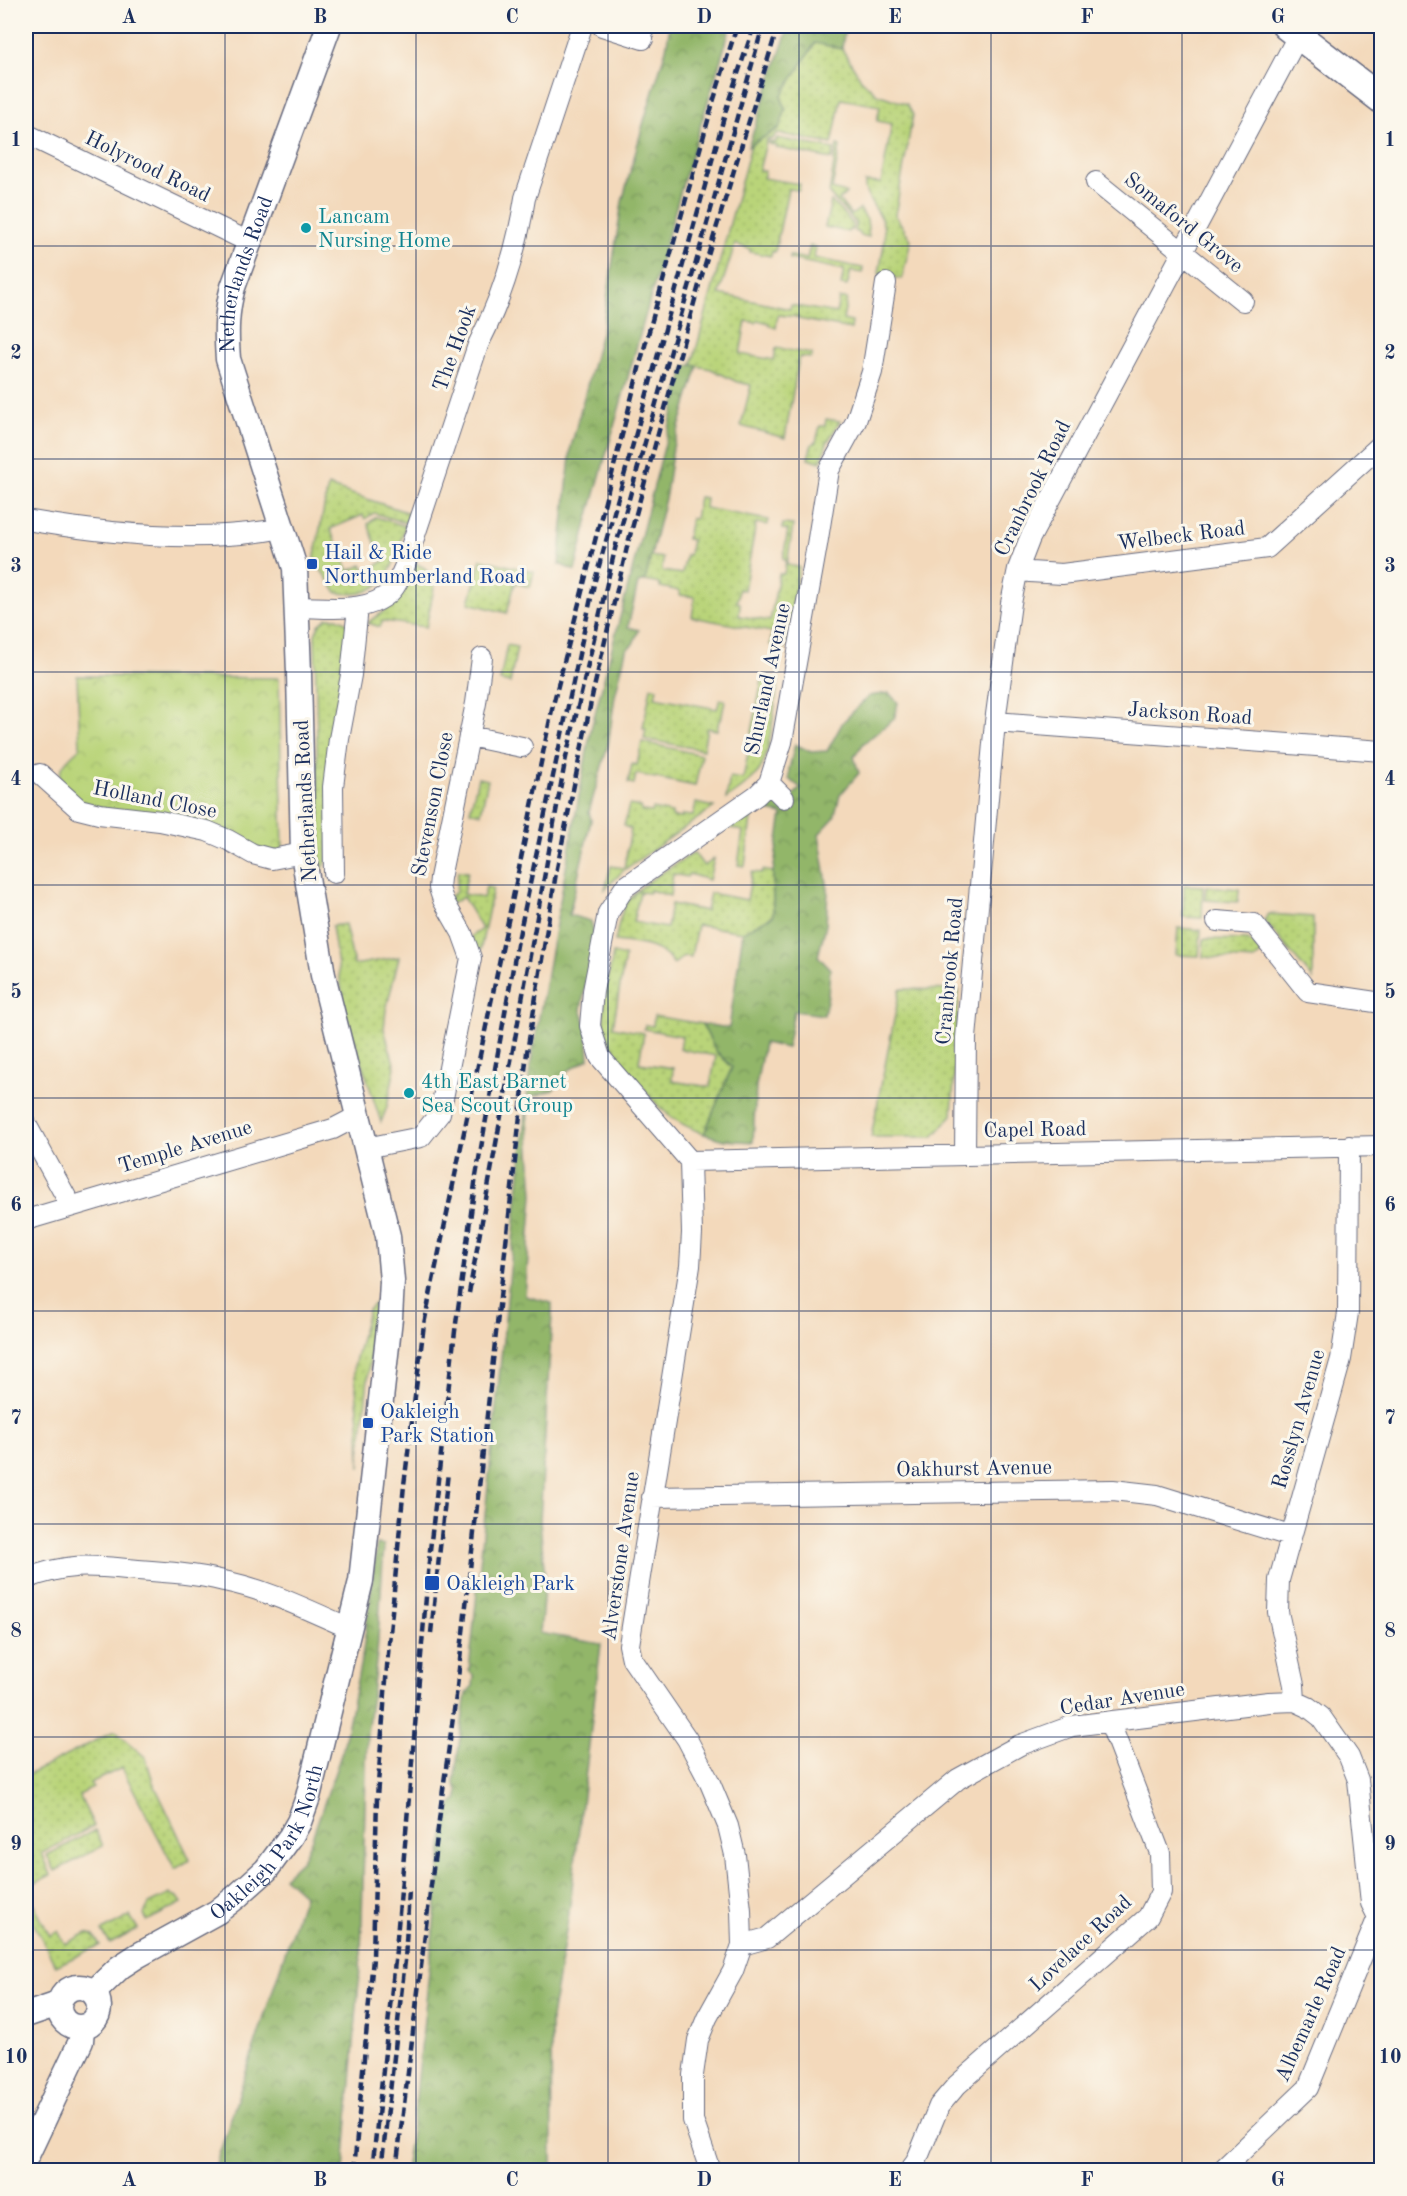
<svg xmlns="http://www.w3.org/2000/svg" width="1407" height="2196" font-family="'Old Standard TT',serif">
	<style>
		.grass { fill: url(#grass-dots); stroke: #6a826c; stroke-width: 1.5 }
		.forest { fill: url(#forest-crowns); stroke: #567264; stroke-width: 1.5 }
		.park { fill: url(#park-crowns); stroke: #6a826c; stroke-width: 1.5 }
		.lines { fill: none; stroke-linecap: round; stroke-linejoin: round }
		.minor-casing { stroke: #676a7f; stroke-width: 22 }
		.tertiary-casing { stroke: #676a7f; stroke-width: 27 }
		.secondary-casing { stroke: #676a7f; stroke-width: 30 }
		.minor { stroke: #fff; stroke-width: 20 }
		.tertiary { stroke: #fff; stroke-width: 24 }
		.secondary { stroke: #fff; stroke-width: 27 }
		.rail { stroke: #1b2f5e; stroke-width: 4.5; stroke-dasharray: 9 4.5; stroke-linecap: butt }
		.grid { fill: none; stroke: #1b2f5e; stroke-width: 1.5; stroke-opacity: 0.55 }
		.culture-dot { fill: #0f9aa8; stroke: #fbf7ec; stroke-width: 2 }
		.transit-dot { fill: #1a4fb4; stroke: #fbf7ec; stroke-width: 2 }
		.labels { text-anchor: middle; stroke-width: 6; stroke-linejoin: round; paint-order: stroke }
		.street-label { font-size: 21px; fill: #1b2f5e; stroke: #fbf7ec }
		.culture-label { font-size: 21px; fill: #0d838f; stroke: #fbf7ec; text-anchor: start }
		.transit-label { font-size: 21px; fill: #164399; stroke: #fbf7ec; text-anchor: start }
		.neatline { fill: none; stroke: #1b2f5e; stroke-width: 2 }
		.grid-label { font-size: 20px; text-anchor: middle; font-weight: bold; fill: #1b2f5e }
	</style>
	<defs>
		<pattern id="grass-dots" width="8" height="8" patternUnits="userSpaceOnUse" patternTransform="scale(1.5)"><rect width="8" height="8" fill="#b9d479"/><path d="M2 2h.1M6 6h.1" fill="none" stroke="#9eb66b" stroke-width="1.8" stroke-linecap="round"/></pattern>
		<pattern id="forest-crowns" width="20" height="18" patternUnits="userSpaceOnUse" patternTransform="scale(1.5)"><rect width="20" height="18" fill="#92b669"/><path d="M2 6a3 3 0 1 1 6 0M12 15a3 3 0 1 1 6 0" fill="none" stroke="#76945a"/></pattern>
		<pattern id="park-crowns" width="20" height="18" patternUnits="userSpaceOnUse" patternTransform="scale(1.5)"><rect width="20" height="18" fill="#b9d479"/><path d="M2 6a3 3 0 1 1 6 0M12 15a3 3 0 1 1 6 0" fill="none" stroke="#9eb66b"/></pattern>
	</defs>
	<rect width="100%" height="100%" fill="#fbf7ec"/>
	<filter id="ink" filterUnits="userSpaceOnUse"><feTurbulence type="fractalNoise" baseFrequency=".0167" numOctaves="2"/><feDisplacementMap in="SourceGraphic" scale="12" xChannelSelector="R" yChannelSelector="G"/><feConvolveMatrix kernelMatrix="1 2 1 2 8 2 1 2 1" color-interpolation-filters="sRGB"/></filter>
	<filter id="wash" filterUnits="userSpaceOnUse"><feTurbulence type="fractalNoise" baseFrequency=".008" numOctaves="4" result="noise"/><feDisplacementMap in="SourceGraphic" scale="24" xChannelSelector="R" yChannelSelector="G"/><feGaussianBlur stdDeviation="1.35" result="paint"/><feColorMatrix in="noise" values="0 0 0 0 0 0 0 0 0 0 0 0 0 0 0 0 0 1.4 0 .05"/><feComposite in="paint" operator="in"/></filter>
	<g filter="url(#wash)">
		<rect width="100%" height="100%" fill="#f3d9bb"/>
		<path class="grass" d="M 816,42 L 842,49 L 861,79 L 877,94 L 907,104 L 913,115 L 895,215 L 911,240 L 902,279 L 879,274 C 881,257 888,237 882,221 C 877,206 863,198 865,182 L 881,183 L 892,124 L 877,121 L 880,106 L 841,99 L 832,144 L 776,133 L 773,139 L 767,139 L 759,170 L 765,171 L 763,178 L 800,184 L 799,190 L 788,189 L 775,252 L 772,251 L 771,256 L 750,252 L 750,249 L 735,244 L 719,294 L 790,309 L 791,305 L 836,313 L 839,299 L 847,299 L 843,320 L 852,322 L 851,329 L 798,319 L 798,317 L 778,315 L 776,328 L 770,326 L 769,323 L 758,320 L 756,323 L 746,321 L 740,354 L 774,360 L 776,348 L 812,354 L 811,358 L 799,357 L 785,438 L 741,426 L 751,385 L 737,382 L 711,369 L 692,365 L 751,145 L 779,128 L 780,97 Z
			M 777,138 L 834,149 L 832,159 L 777,148 L 777,146 L 769,144 L 769,142 L 775,143 Z
			M 837,145 L 840,146 L 832,189 L 846,193 L 839,200 L 851,215 L 860,209 L 867,220 L 869,237 L 860,235 L 860,233 L 855,231 L 856,223 L 829,194 Z
			M 831,201 L 853,224 L 852,230 L 850,229 L 848,232 L 825,227 Z
			M 810,246 L 816,247 L 814,258 L 863,268 L 862,273 L 851,271 L 847,286 L 841,285 L 844,270 L 790,259 L 790,256 L 807,259 Z
			M 826,419 L 840,421 L 827,443 L 821,462 L 808,458 L 812,444 L 816,442 L 820,426 L 825,426 Z
			M 328,486 L 409,513 L 406,523 L 374,513 L 365,519 L 363,515 L 330,529 L 349,571 L 362,565 L 367,572 L 387,559 L 382,549 L 378,550 L 368,524 L 376,517 L 405,526 C 397,553 392,586 361,593 C 354,595 344,593 337,593 L 314,560 Z
			M 699,497 L 706,498 L 705,508 L 768,520 L 767,525 L 756,523 L 744,590 L 739,589 L 737,602 L 740,603 L 739,616 L 770,621 L 779,574 L 784,574 L 786,560 L 783,559 L 788,530 L 782,529 L 783,524 L 793,525 L 787,565 L 799,567 L 785,648 L 770,645 L 772,632 L 692,617 L 695,597 L 680,595 L 680,591 L 660,587 L 660,584 L 645,581 L 650,556 L 663,558 L 662,571 L 682,574 L 686,555 L 689,555 L 692,540 L 687,539 L 691,518 L 695,519 Z
			M 481,559 L 534,572 L 530,587 L 515,583 L 507,613 L 469,603 Z
			M 415,563 L 425,568 L 435,583 L 426,627 L 383,621 L 380,627 L 368,623 C 375,616 384,613 391,606 C 403,596 408,578 415,563 Z
			M 327,618 L 337,618 L 346,622 L 349,630 L 327,861 L 322,870 L 319,849 L 315,635 L 319,625 Z
			M 507,645 L 517,647 L 510,683 L 500,681 Z
			M 762,680 L 778,683 C 774,706 771,754 759,771 C 750,783 738,791 726,799 L 730,777 L 743,779 Z
			M 651,687 L 657,688 L 655,697 L 717,709 L 720,699 L 725,700 L 721,720 L 719,720 L 717,730 L 707,728 L 703,750 L 644,739 L 646,729 L 643,728 Z
			M 642,742 L 702,755 L 695,786 L 636,774 L 634,784 L 628,783 L 632,764 L 637,765 Z
			M 478,778 L 488,780 L 481,813 L 470,811 Z
			M 696,803 L 714,807 L 624,870 L 605,889 L 611,866 L 624,868 L 631,829 L 624,826 L 629,805 L 641,807 L 641,811 L 652,812 L 653,809 L 672,813 L 672,817 L 682,818 L 682,815 L 693,816 Z
			M 752,811 L 745,866 L 738,865 L 743,831 L 730,828 Z
			M 694,853 L 704,866 L 714,859 L 709,880 L 689,874 L 687,877 L 673,874 L 670,896 L 650,890 L 649,893 L 640,892 L 633,922 L 667,928 L 671,904 L 706,911 L 710,893 L 747,900 L 752,872 L 762,873 L 763,870 L 773,872 L 773,916 L 743,932 L 697,925 L 691,957 L 684,956 L 674,964 C 659,944 638,944 615,941 C 618,929 619,915 626,904 C 638,884 674,866 694,853 Z
			M 458,871 L 468,872 L 463,894 L 483,898 L 486,887 L 493,888 L 477,967 L 471,936 L 482,929 L 463,897 L 451,904 L 448,898 L 456,892 Z
			M 1184,885 L 1203,886 L 1202,918 L 1183,917 Z
			M 1206,886 L 1239,889 L 1238,902 L 1205,900 Z
			M 1269,914 L 1313,917 L 1313,979 L 1264,920 Z
			M 345,924 L 354,965 L 399,957 L 386,1010 L 384,1029 L 395,1067 L 387,1107 L 381,1122 L 345,1012 L 332,926 Z
			M 1178,928 L 1201,930 L 1199,956 L 1176,955 Z
			M 1204,939 L 1248,940 L 1262,953 L 1254,960 L 1203,957 Z
			M 613,953 L 625,956 L 613,1027 L 644,1033 L 639,1063 L 673,1068 L 672,1081 L 710,1087 L 716,1056 L 680,1049 L 682,1036 L 644,1029 L 645,1025 L 653,1026 L 654,1016 L 702,1024 L 716,1051 L 732,1067 L 704,1134 C 690,1128 676,1122 664,1111 C 651,1101 608,1045 605,1030 C 600,1005 609,978 613,953 Z
			M 900,989 L 959,990 L 952,1115 L 933,1137 L 871,1137 Z
			M 376,1302 L 360,1455 L 360,1468 L 359,1422 L 354,1366 L 368,1310 Z
			M 115,1731 L 146,1758 L 153,1782 L 190,1860 L 175,1869 L 122,1768 L 90,1783 L 93,1788 L 79,1795 L 94,1826 L 42,1853 L 51,1875 L 26,1887 L 26,1776 Z
			M 95,1830 L 103,1846 L 55,1871 L 47,1855 Z
			M 26,1890 L 50,1936 L 58,1931 L 65,1944 L 87,1933 L 93,1935 L 100,1945 L 56,1966 L 26,1909 Z
			M 170,1894 L 178,1897 L 182,1903 L 147,1921 L 144,1914 L 149,1904 Z
			M 130,1916 L 138,1929 L 110,1944 L 102,1931 Z"/>
		<path class="forest" d="M 670,26 L 731,26 L 682,186 L 587,522 L 575,571 L 559,564 L 571,447 L 603,325 L 622,202 L 644,121 L 666,49 Z
			M 789,26 L 845,26 L 842,49 L 815,43 L 781,97 L 786,110 L 779,128 L 748,147 Z
			M 691,365 L 698,366 L 673,447 L 666,494 L 645,581 L 638,583 L 628,627 L 639,630 L 633,644 L 626,650 L 615,696 L 608,745 L 589,812 L 591,820 L 569,915 L 591,921 L 595,937 L 581,1009 L 587,1027 L 589,1059 L 569,1070 L 553,1090 L 527,1098 L 530,1068 L 591,729 L 683,374 L 685,367 Z
			M 889,693 L 898,703 L 894,719 L 864,743 L 854,757 L 859,773 L 840,795 L 834,818 L 819,834 L 828,890 L 826,925 L 818,956 L 830,969 L 828,995 L 824,1015 L 794,1011 L 787,1048 L 764,1043 L 756,1086 L 753,1142 L 724,1140 L 704,1134 L 732,1067 L 716,1051 L 702,1024 L 729,1028 L 743,932 L 773,916 L 773,872 L 782,814 L 758,809 C 765,797 775,800 787,801 L 801,788 L 789,779 L 789,769 L 795,744 L 811,752 L 827,751 L 843,722 L 869,696 Z
			M 527,1105 L 533,1195 L 525,1296 L 552,1303 L 552,1314 L 540,1521 L 545,1578 L 540,1633 L 601,1644 L 569,1913 L 551,2018 L 552,2170 L 405,2170 L 415,2106 L 442,1847 L 450,1807 L 458,1798 L 458,1789 L 454,1783 L 466,1693 L 473,1686 L 474,1676 L 469,1671 Z
			M 377,1544 L 384,1545 L 377,1654 L 367,1734 L 361,1955 L 344,2170 L 214,2170 L 304,1895 L 284,1877 L 302,1860 L 312,1838 L 343,1749 L 363,1651 Z"/>
		<path class="park" d="M 77,676 L 279,678 L 283,850 L 270,852 L 83,803 C 55,780 51,773 80,748 Z"/>
	</g>
	<g filter="url(#ink)">
		<g class="lines">
			<defs>
				<path id="minor" d="M 602,26 L 643,39
					M 26,134 L 249,242
					M 1096,182 L 1243,301
					M 26,520 C 107,534 201,544 283,528
					M 1018,569 L 1030,572 L 1062,574 L 1267,548 L 1382,444
					M 297,607 C 327,607 371,615 393,589 C 398,583 401,574 404,568 L 478,345 C 501,300 517,248 525,198 L 582,26
					M 995,722 L 1382,751
					M 469,736 L 522,747
					M 40,774 L 79,809 L 99,814 L 160,821 L 207,831 L 228,840 L 253,854 L 272,859 L 303,853
					M 769,783 L 784,798
					M 334,873 L 333,787 L 339,739 L 351,675 L 358,607
					M 1217,921 L 1254,924 L 1308,992 L 1382,1003
					M 26,1124 L 71,1206
					M 366,1148 L 421,1137 L 440,1113 L 471,958 L 462,933 L 443,900 L 439,888 L 440,878 L 476,703 L 482,658
					M 965,1155 L 966,1038 L 995,722 L 1011,603 L 1018,569 L 1030,538 L 1298,36
					M 690,1161 L 692,1233 L 690,1266 L 629,1645 L 632,1659 L 687,1739 L 710,1783 L 728,1826 L 735,1855 L 741,1910 L 742,1945 L 733,1971 L 707,2018 L 698,2040 L 693,2075 L 693,2120 L 710,2170
					M 690,1161 L 600,1057 L 590,1026 L 593,991 L 608,913 L 625,887 L 757,795 L 769,783 L 782,742 L 817,545 L 829,470 L 856,421 L 872,372 L 886,283
					M 690,1161 L 1382,1146
					M 26,1220 L 333,1129 L 358,1116
					M 652,1497 L 1113,1490 L 1157,1495 L 1290,1536
					M 26,1579 C 70,1562 92,1566 138,1570 C 167,1572 196,1574 224,1581 C 268,1590 308,1610 349,1628
					M 1295,1701 L 1294,1685 L 1278,1612 L 1279,1580 L 1341,1359 L 1348,1313 L 1349,1146
					M 742,1945 L 767,1938 L 958,1779 L 1020,1745 L 1072,1726 L 1269,1702 L 1295,1701 L 1308,1707 L 1321,1717 L 1349,1757 L 1358,1780 L 1371,1903 L 1378,1917 L 1382,1918
					M 910,2170 L 916,2162 L 939,2106 L 957,2085 L 1148,1917 L 1161,1892 L 1160,1853 L 1110,1723
					M 1222,2170 L 1308,2088 L 1378,1917"/>
				<g id="tertiary">
					<circle cx="79" cy="2007" r="20"/>
					<path id="s1" d="M 94,1992 L 120,1967 L 137,1956 L 217,1912 L 236,1897 L 266,1870 L 291,1836 L 299,1822 L 308,1797 L 361,1581 L 390,1318 L 392,1281 L 388,1236 L 323,975 L 303,853 L 299,673 L 295,568 L 228,359 C 226,333 226,312 233,287 L 329,26"/>
					<path d="M 26,2015 L 58,2004"/>
					<path d="M 26,2157 L 81,2041 L 82,2028"/>
				</g>
				<path id="secondary" d="M 1286,26 L 1382,100"/>
			</defs>
			<use href="#minor" class="minor-casing"/>
			<use href="#tertiary" class="tertiary-casing"/>
			<use href="#secondary" class="secondary-casing"/>
			<use href="#minor" class="minor"/>
			<use href="#tertiary" class="tertiary"/>
			<use href="#secondary" class="secondary"/>
			<path class="rail" d="M 469,1293 L 565,762 L 616,545 L 762,29
				M 431,1633 L 448,1472
				M 354,2170 L 373,1958 L 377,1797 L 388,1654 L 404,1485 L 424,1324 L 553,705 L 644,349 L 714,99 L 737,26
				M 372,2170 L 395,1961 L 430,1550 L 455,1331 L 476,1176 L 517,945 L 594,584 L 728,103 L 754,26
				M 381,2170 L 405,1961 L 409,1890
				M 396,2170 L 441,1804 L 456,1696 L 527,1052 L 556,873 L 593,692 L 628,543 L 699,285 L 778,26"/>
		</g>
	</g>
	<path class="grid" d="M 225,26 L 225,2170M 416,26 L 416,2170M 608,26 L 608,2170M 799,26 L 799,2170M 991,26 L 991,2170M 1182,26 L 1182,2170M 26,246 L 1382,246M 26,459 L 1382,459M 26,672 L 1382,672M 26,885 L 1382,885M 26,1098 L 1382,1098M 26,1311 L 1382,1311M 26,1524 L 1382,1524M 26,1737 L 1382,1737M 26,1950 L 1382,1950"/>
	<g class="culture-dot">
		<circle cx="306" cy="228" r="6"/>
		<circle cx="409" cy="1093" r="6"/>
	</g>
	<g class="transit-dot">
		<rect x="306" y="558" width="12" height="12" rx="3"/>
		<rect x="362" y="1417" width="12" height="12" rx="3"/>
		<rect x="424" y="1575" width="16" height="16" rx="3"/>
	</g>
	<g class="labels">
		<g class="street-label">
			<text transform="translate(148 166) rotate(26)" y="7">Holyrood Road</text>
			<text transform="translate(1184 222) rotate(39)" y="7">Somaford Grove</text>
			<text dy="7" stroke="none"><textPath href="#s1" startOffset="1851">Netherlands Road</textPath></text>
			<text transform="translate(454 348) rotate(-70)" y="7">The Hook</text>
			<text transform="translate(1032 488) rotate(-64)" y="7">Cranbrook Road</text>
			<text transform="translate(1181 535) rotate(-7)" y="7">Welbeck Road</text>
			<text transform="translate(767 679) rotate(-78)" y="7">Shurland Avenue</text>
			<text transform="translate(1190 713) rotate(4)" y="7">Jackson Road</text>
			<text transform="translate(155 799) rotate(11)" y="7">Holland Close</text>
			<text transform="translate(305 801) rotate(-93)" y="7">Netherlands Road</text>
			<text transform="translate(432 804) rotate(-79)" y="7">Stevenson Close</text>
			<text transform="translate(949 971) rotate(-85)" y="7">Cranbrook Road</text>
			<text transform="translate(1035 1129) rotate(-1)" y="7">Capel Road</text>
			<text transform="translate(185 1146) rotate(-17)" y="7">Temple Avenue</text>
			<text transform="translate(1298 1419) rotate(-74)" y="7">Rosslyn Avenue</text>
			<text transform="translate(974 1468) rotate(-1)" y="7">Oakhurst Avenue</text>
			<text transform="translate(620 1556) rotate(-82)" y="7">Alverstone Avenue</text>
			<text transform="translate(1122 1698) rotate(-9)" y="7">Cedar Avenue</text>
			<text dy="7" stroke="none"><textPath href="#s1" startOffset="236">Oakleigh Park North</textPath></text>
			<text transform="translate(1080 1943) rotate(-43)" y="7">Lovelace Road</text>
			<text transform="translate(1310 2014) rotate(-66)" y="7">Albemarle Road</text>
		</g>
		<g class="culture-label">
			<text x="318" y="223">Lancam<tspan x="318" dy="24">Nursing Home</tspan></text>
			<text x="421" y="1088">4th East Barnet<tspan x="421" dy="24">Sea Scout Group</tspan></text>
		</g>
		<g class="transit-label">
			<text x="324" y="559">Hail &amp; Ride<tspan x="324" dy="24">Northumberland Road</tspan></text>
			<text x="380" y="1418">Oakleigh<tspan x="380" dy="24">Park Station</tspan></text>
			<text x="446" y="1590">Oakleigh Park</text>
		</g>
	</g>
	<rect width="1407" height="2196" fill="none" stroke="#fbf7ec" stroke-width="66"/>
	<rect x="33" y="33" width="1341" height="2130" class="neatline"/>
	<g class="grid-label">
		<text x="129" y="23">A</text>
		<text x="320" y="23">B</text>
		<text x="512" y="23">C</text>
		<text x="704" y="23">D</text>
		<text x="895" y="23">E</text>
		<text x="1087" y="23">F</text>
		<text x="1278" y="23">G</text>
		<text x="16" y="146">1</text>
		<text x="1390" y="146">1</text>
		<text x="16" y="359">2</text>
		<text x="1390" y="359">2</text>
		<text x="16" y="572">3</text>
		<text x="1390" y="572">3</text>
		<text x="16" y="785">4</text>
		<text x="1390" y="785">4</text>
		<text x="16" y="998">5</text>
		<text x="1390" y="998">5</text>
		<text x="16" y="1211">6</text>
		<text x="1390" y="1211">6</text>
		<text x="16" y="1424">7</text>
		<text x="1390" y="1424">7</text>
		<text x="16" y="1637">8</text>
		<text x="1390" y="1637">8</text>
		<text x="16" y="1850">9</text>
		<text x="1390" y="1850">9</text>
		<text x="16" y="2063">10</text>
		<text x="1390" y="2063">10</text>
		<text x="129" y="2186">A</text>
		<text x="320" y="2186">B</text>
		<text x="512" y="2186">C</text>
		<text x="704" y="2186">D</text>
		<text x="895" y="2186">E</text>
		<text x="1087" y="2186">F</text>
		<text x="1278" y="2186">G</text>
	</g>
</svg>
